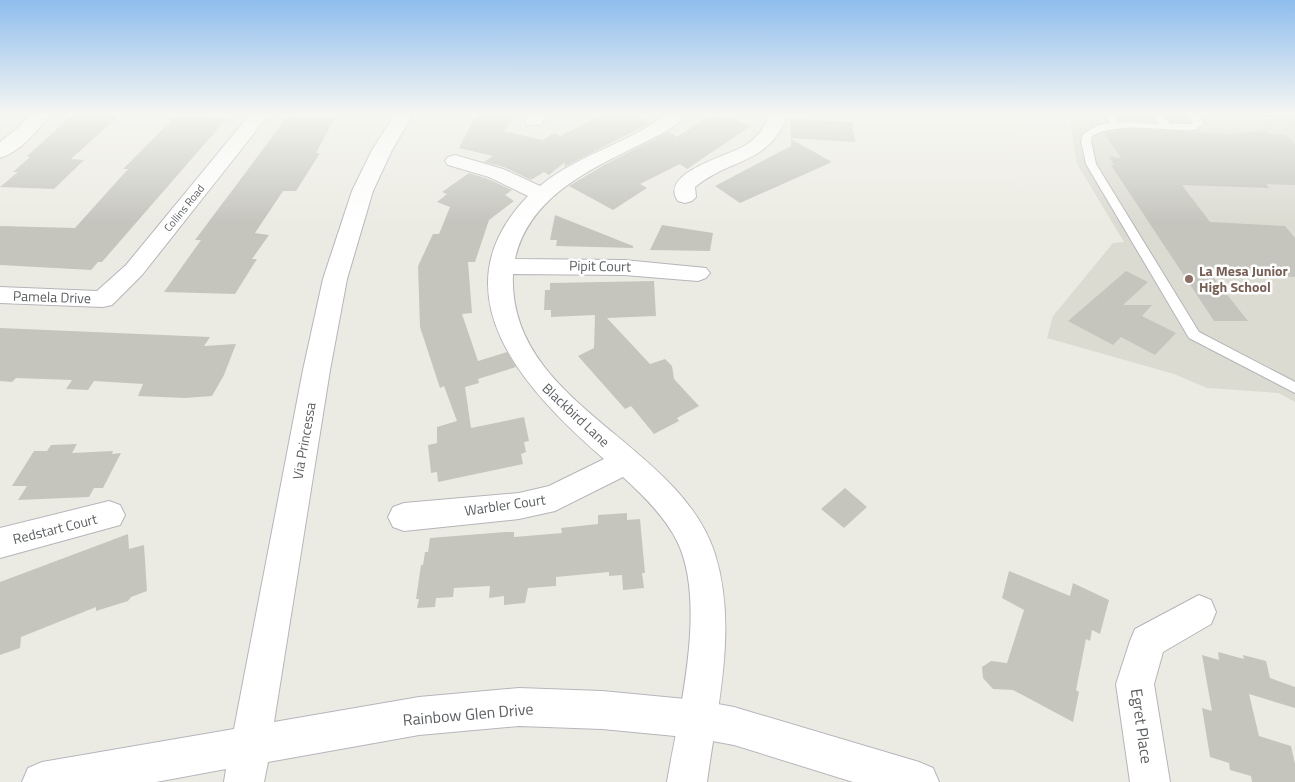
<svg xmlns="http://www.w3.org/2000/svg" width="1295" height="782" font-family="'Titillium Web',sans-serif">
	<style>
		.education { fill: #dcdbd2 }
		.building { fill: #c5c5be }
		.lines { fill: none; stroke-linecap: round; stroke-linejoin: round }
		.lane-casing { stroke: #b4b5b9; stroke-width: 2 }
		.street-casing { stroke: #b4b5b9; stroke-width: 2 }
		.secondary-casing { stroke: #b5b6bc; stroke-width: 2 }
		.lane { fill: #fff; fill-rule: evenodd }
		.street { fill: #fff; fill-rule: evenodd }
		.secondary { fill: #fff; fill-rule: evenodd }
		.education-dot { fill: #8d6e63; stroke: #fff; stroke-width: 2 }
		.labels { text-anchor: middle; stroke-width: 5; stroke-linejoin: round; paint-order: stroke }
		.far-street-label { font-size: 11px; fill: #5b5e62; stroke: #fff }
		.street-label { font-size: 14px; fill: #5b5e62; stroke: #fff }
		.education-label { font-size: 14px; font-weight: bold; fill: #785e54; stroke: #fff; text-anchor: start }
		.near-street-label { font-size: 16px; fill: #5b5e62; stroke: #fff }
	</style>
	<rect width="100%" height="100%" fill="#ecebe3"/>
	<path class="education" d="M 1065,113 L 1295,113 L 1295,402 L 1279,393 L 1207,388 L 1174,374 L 1047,338 L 1053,316 L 1113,243 L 1124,242 L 1077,164 L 1070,121 Z"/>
	<path class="building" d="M 75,113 L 122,113 L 71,159 L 84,160 L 54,189 L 0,187 L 18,172 L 13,172 L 30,157 L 27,156 Z
		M 477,113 L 517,113 L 504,131 L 543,140 L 554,133 L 560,136 L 608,113 L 631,113 L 650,123 L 564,167 L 565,162 L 549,175 L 544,172 L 531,180 L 504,167 L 484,162 L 493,156 L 459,148 Z
		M 1116,113 L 1150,113 L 1155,122 L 1120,120 Z
		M 1164,113 L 1181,113 L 1189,122 L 1171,122 Z
		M 712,114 L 723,118 L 726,116 L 751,126 L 687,169 L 680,164 L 640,184 L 647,188 L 613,210 L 569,186 L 604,165 L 668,132 L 677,137 Z
		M 183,116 L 228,117 L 102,262 L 98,262 L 91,270 L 0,265 L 0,226 L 75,228 L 128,169 L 123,169 L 174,118 Z
		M 288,116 L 335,118 L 316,153 L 320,153 L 296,191 L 283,191 L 255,233 L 269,235 L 252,259 L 257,259 L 235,294 L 164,292 L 201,240 L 195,240 Z
		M 793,119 L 852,122 L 855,142 L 791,138 L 790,120 Z
		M 1130,129 L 1230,134 L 1265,131 L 1269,134 L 1285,134 L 1295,144 L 1295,185 L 1266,184 L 1269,188 L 1182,185 L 1210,222 L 1285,226 L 1295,238 L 1295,277 L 1210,273 L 1248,321 L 1214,321 L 1111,165 L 1114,165 L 1109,157 L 1121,158 L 1104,133 Z
		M 791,139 L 832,162 L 740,203 L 715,186 L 791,146 Z
		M 469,173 L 488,179 L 512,190 L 505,195 L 514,201 L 489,220 L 475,262 L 468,262 L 472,313 L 462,314 L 478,361 L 507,352 L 516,367 L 478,379 L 479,383 L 465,387 L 471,428 L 524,417 L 529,441 L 524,442 L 526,452 L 521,454 L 523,464 L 438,482 L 437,472 L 431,473 L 428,445 L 437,443 L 437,427 L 457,421 L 444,386 L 440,388 L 420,327 L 418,266 L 433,234 L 439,234 L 450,207 L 437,202 L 447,194 L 442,192 Z
		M 555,215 L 633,246 L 633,248 L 556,246 L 557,240 L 550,240 Z
		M 662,225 L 713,233 L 710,251 L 650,250 Z
		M 1126,271 L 1148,282 L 1123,305 L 1152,305 L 1142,316 L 1176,333 L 1155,355 L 1121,337 L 1113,345 L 1068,321 Z
		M 654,281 L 656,316 L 607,318 L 650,364 L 665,359 L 672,366 L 674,379 L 699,406 L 677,418 L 679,421 L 654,434 L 631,406 L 625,409 L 578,356 L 594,348 L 595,315 L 551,317 L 551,310 L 544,310 L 545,290 L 550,290 L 550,283 Z
		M 0,328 L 210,337 L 204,346 L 236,344 L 224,375 L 212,396 L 185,398 L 138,396 L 143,384 L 94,381 L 88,390 L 66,389 L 72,380 L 16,378 L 12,382 L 0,381 Z
		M 77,444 L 72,453 L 113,451 L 112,454 L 121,453 L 103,488 L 94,488 L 89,497 L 18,500 L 27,486 L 12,486 L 34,451 L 47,451 L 51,445 Z
		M 845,488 L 867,507 L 844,528 L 821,509 Z
		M 627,513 L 627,520 L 640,519 L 645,573 L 642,573 L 644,588 L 623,590 L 622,575 L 609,576 L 609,572 L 556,577 L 556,586 L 528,588 L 525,603 L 504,605 L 504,596 L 489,598 L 490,586 L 454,588 L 453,597 L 436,598 L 435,607 L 417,608 L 419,599 L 416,599 L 421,565 L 423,565 L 425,552 L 428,552 L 430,538 L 505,532 L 514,532 L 514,537 L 562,533 L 561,528 L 598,524 L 598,515 Z
		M 128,534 L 129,549 L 144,545 L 147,591 L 131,597 L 128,601 L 96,611 L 96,607 L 21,637 L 20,648 L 0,655 L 0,582 Z
		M 1009,571 L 1070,596 L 1073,583 L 1109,600 L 1100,634 L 1092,630 L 1090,641 L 1086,639 L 1076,690 L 1079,692 L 1073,722 L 1013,690 L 993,689 L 983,678 L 982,667 L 991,661 L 1007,663 L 1024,610 L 1002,598 Z
		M 1218,652 L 1244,659 L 1243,655 L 1266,661 L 1270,678 L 1295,687 L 1295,708 L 1249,694 L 1259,736 L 1291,746 L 1295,764 L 1295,782 L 1252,782 L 1251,776 L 1230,770 L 1229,763 L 1210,757 L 1202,708 L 1212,711 L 1202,655 L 1219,660 Z"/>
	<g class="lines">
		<defs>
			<path id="lane" d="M 1104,113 L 1113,113 L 1119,122 L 1159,124 L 1152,113 L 1161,113 L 1170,124 L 1192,124 L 1189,113 L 1198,113 L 1203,124 L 1195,130 C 1161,132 1124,120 1092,136 L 1091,141 L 1096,164 L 1199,332 L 1295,382 L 1295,393 L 1189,338 L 1086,164 L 1081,141 L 1083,134 L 1096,126 L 1110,123 Z"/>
			<path id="street" d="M 32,113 L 51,113 C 40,129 19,153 0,158 L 0,142 L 18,128 Z
				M 251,113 L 270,113 L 142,275 L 112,305 L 103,307 L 0,303 L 0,287 L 97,291 L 126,265 Z
				M 530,113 L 548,113 L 541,125 L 527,125 L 525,121 Z
				M 667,113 L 687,113 C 677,128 658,135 643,143 C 591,169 529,196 515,259 L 624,260 L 706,268 L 710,273 L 706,278 L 698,281 L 624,275 L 513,274 C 507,404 679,441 715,554 C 738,628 717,707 707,782 L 667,782 C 678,716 708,604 677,541 C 665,517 644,496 623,477 L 555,511 L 519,519 L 404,531 L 393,527 L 388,517 L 393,507 L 404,503 L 519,493 L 549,486 L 604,459 C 527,392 433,294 528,196 L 489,177 L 448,165 L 445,161 L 448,157 L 455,155 L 503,169 L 540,186 C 578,154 629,144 667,113 Z
				M 771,113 L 789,113 C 767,167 733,156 695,187 L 696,197 L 692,201 L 685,203 L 678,201 C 658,173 728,156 744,146 C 758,138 764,128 771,113 Z
				M 109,501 L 120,505 L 125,515 L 120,525 L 0,558 L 0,528 Z
				M 1199,595 L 1211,600 L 1216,612 L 1211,624 L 1163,652 L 1154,684 L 1170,782 L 1130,782 L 1116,684 L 1130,641 L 1135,629 Z"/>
			<path id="secondary" d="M 396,113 L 414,113 L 392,150 L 373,191 L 347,279 L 330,370 L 274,722 L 419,697 L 519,688 L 602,691 L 696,700 L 734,707 L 919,762 L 933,768 L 939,782 L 853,782 L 734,745 L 696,738 L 602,729 L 519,726 L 419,735 L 268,762 L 264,782 L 224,782 L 226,769 L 156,782 L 22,782 L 28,768 L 42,762 L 234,729 L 303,370 L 323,279 L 352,191 L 372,150 Z"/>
		</defs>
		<use href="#lane" class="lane-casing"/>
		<use href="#street" class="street-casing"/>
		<use href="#secondary" class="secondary-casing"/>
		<use href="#lane" class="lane"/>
		<use href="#street" class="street"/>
		<use href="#secondary" class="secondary"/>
	</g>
	<linearGradient id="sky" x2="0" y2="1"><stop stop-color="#8fbdee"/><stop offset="0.51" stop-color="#f6f6f2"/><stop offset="1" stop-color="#f6f6f2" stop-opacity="0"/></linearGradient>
	<rect width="1295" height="223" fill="url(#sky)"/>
	<circle class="education-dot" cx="1189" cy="279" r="5"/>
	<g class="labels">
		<g class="far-street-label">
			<text transform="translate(184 208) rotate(-51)" y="4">Collins Road</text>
		</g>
		<g class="street-label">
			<text transform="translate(600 266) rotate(1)" y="5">Pipit Court</text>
			<text transform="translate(52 297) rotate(2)" y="5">Pamela Drive</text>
			<text transform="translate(576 415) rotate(43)" y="5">Blackbird Lane</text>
			<text transform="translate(304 441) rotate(-80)" y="5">Via Princessa</text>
			<text transform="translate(505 505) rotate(-8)" y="5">Warbler Court</text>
			<text transform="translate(55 529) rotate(-14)" y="5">Redstart Court</text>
		</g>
		<g class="education-label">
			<text x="1199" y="276">La Mesa Junior<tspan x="1199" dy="16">High School</tspan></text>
		</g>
		<g class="near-street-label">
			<text transform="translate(468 714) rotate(-5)" y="6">Rainbow Glen Drive</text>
			<text transform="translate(1142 726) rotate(82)" y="6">Egret Place</text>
		</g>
	</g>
</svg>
